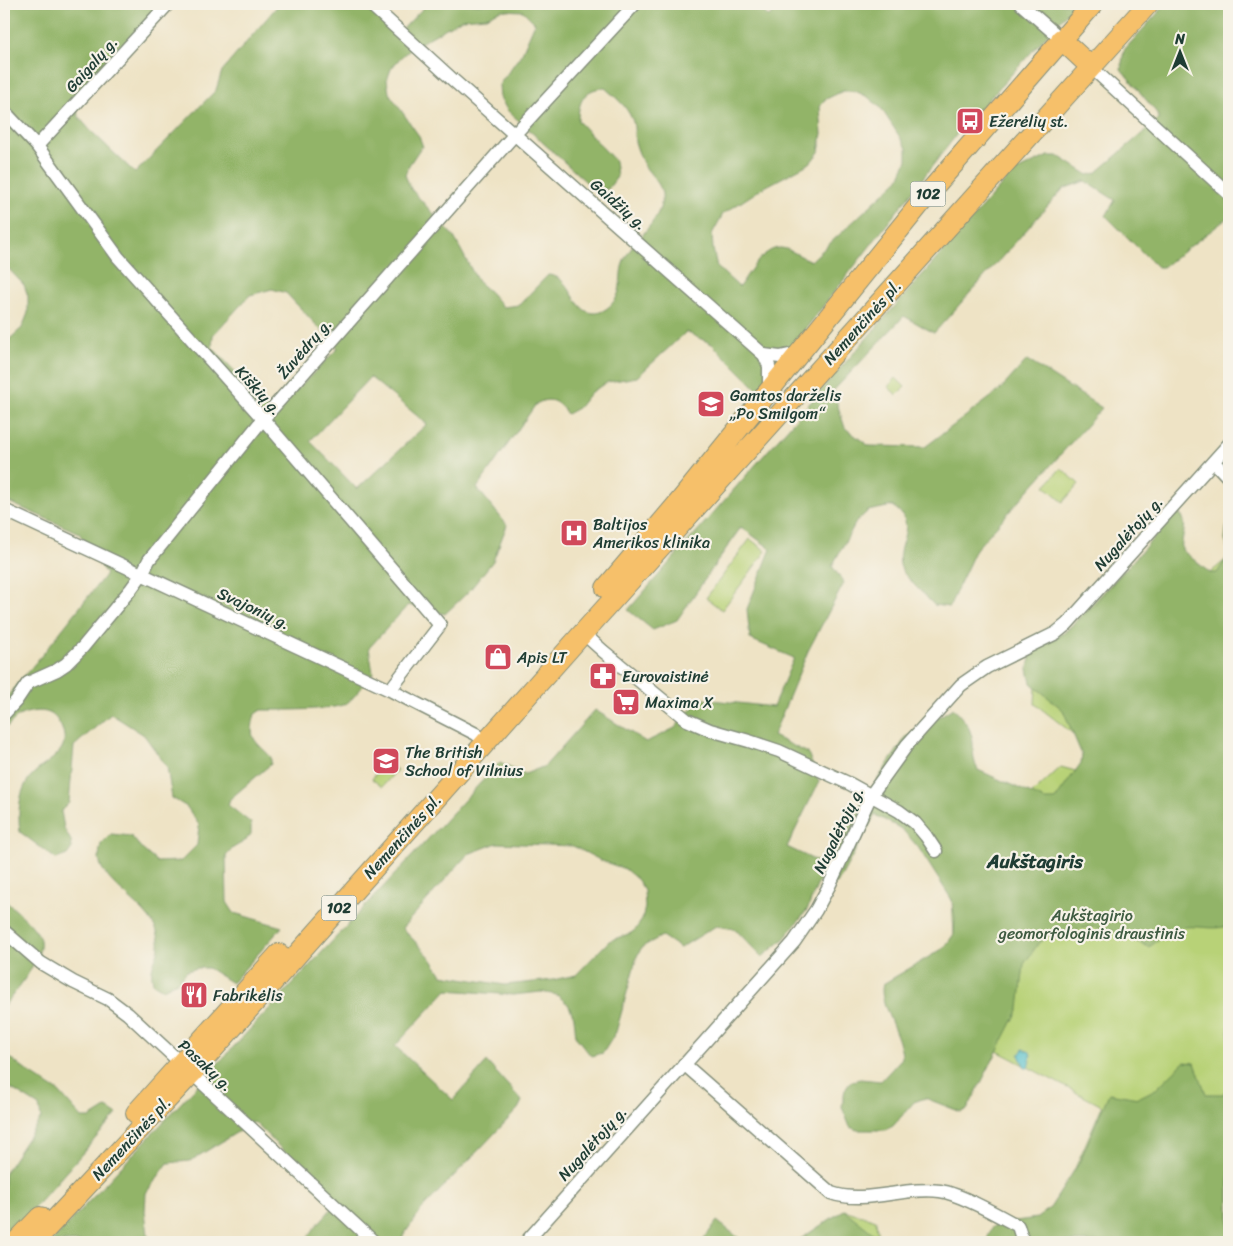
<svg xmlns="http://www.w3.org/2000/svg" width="1233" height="1246" font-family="Sriracha,sans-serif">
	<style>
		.green { fill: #b8d277; stroke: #6c8856 }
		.forest { fill: #92b468; stroke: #58784e; fill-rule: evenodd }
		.water { fill: #52bfcb; stroke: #387e80 }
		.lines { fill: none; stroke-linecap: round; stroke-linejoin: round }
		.minor-casing { stroke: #86907c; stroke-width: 15 }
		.primary-casing { stroke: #86907c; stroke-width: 22 }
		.minor { stroke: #fff; stroke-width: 12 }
		.primary { stroke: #f6c06b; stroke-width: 20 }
		.labels { text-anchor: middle; stroke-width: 4.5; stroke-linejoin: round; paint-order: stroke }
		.shield { fill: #f7f3e8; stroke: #60746a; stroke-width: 1 }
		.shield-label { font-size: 15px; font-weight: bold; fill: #1f3d34 }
		.street-label { font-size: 16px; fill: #1f3d34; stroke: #f7f3e8 }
		.poi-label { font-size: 16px; fill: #1f3d34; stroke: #f7f3e8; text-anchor: start }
		.park-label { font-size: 16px; fill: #3e5b41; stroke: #f7f3e8 }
		.quarter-label { font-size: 19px; font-weight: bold; fill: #1f3d34; stroke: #f7f3e8 }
	</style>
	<rect width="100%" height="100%" fill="#f7f3e8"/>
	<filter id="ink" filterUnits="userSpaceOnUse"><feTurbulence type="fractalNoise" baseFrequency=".02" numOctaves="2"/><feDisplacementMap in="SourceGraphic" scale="10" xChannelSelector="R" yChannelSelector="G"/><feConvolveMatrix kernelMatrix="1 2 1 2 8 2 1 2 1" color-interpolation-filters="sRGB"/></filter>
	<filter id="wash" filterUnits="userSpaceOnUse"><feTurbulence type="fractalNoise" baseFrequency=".0096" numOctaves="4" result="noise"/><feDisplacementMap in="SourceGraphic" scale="20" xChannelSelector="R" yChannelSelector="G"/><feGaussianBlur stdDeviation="1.12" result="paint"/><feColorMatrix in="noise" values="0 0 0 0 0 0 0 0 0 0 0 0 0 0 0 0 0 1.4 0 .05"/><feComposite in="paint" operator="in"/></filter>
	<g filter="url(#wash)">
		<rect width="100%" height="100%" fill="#eee3c5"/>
		<path class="green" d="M 896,378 L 905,387 L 897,395 L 888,387 Z
			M 1061,468 L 1079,484 L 1063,502 L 1045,486 Z
			M 750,539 L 766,551 L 722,610 L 706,598 Z
			M 1152,541 L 1210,573 L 1229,557 L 1229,1242 L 1051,1224 L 1102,1106 L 919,1010 L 954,935 L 952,900 L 921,829 L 1021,804 L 1061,767 L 1086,774 L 1099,754 L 1035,704 L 1038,648 L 1067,630 Z
			M 386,761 L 397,770 L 382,787 L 372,779 Z
			M 844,1210 L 876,1220 L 878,1242 L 796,1242 Z"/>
		<path class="forest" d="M 4,4 L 161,4 L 75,96 L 78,116 L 89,129 L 135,173 L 216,90 L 222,71 L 279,4 L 361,4 L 398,34 L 427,4 L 755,4 L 769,17 L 784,4 L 1075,4 L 981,108 L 966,119 L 954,138 L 758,390 L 712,344 L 686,332 L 637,377 L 608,382 L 591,392 L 578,408 L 567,414 C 558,401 550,396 536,404 L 477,488 L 507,525 L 493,561 L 469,591 L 445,614 L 408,605 L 369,648 L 373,673 C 365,683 357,695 347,703 C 335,711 278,710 261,710 L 255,714 C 248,740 254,739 271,757 L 271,764 L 230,799 L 228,805 L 251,823 L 251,834 L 245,841 L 233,848 L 226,856 L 227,902 L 234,913 L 282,927 L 232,983 L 208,968 L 197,968 L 187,971 L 177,982 L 163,989 L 153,983 C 147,961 164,955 158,935 C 151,906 103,886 99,859 C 99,854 100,848 101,844 L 111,834 L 131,836 L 143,850 L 157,862 L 181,861 L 197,845 L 199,825 L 187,807 L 172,798 L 167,767 L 144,735 L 111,714 L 74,746 L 69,803 L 61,811 L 64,828 L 71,841 L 72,848 L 67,855 L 56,859 L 20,832 C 18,815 18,795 28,780 C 42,760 79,754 58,721 C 52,711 42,710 31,712 C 17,714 14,720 4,730 L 4,700 L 42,655 L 106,574 L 79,533 L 4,500 L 4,344 L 22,328 L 28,313 L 28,296 L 24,285 L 4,264 ZM 501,10 L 523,11 L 535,23 L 522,53 L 499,85 L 500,97 L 507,110 L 595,190 L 608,189 L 617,177 L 615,161 L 578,121 C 578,102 584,88 605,88 C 615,97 626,105 632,119 C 635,126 634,134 635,142 C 637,148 640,157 643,163 C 649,175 664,184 662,199 C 659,225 633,239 624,261 C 619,272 622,284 618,294 C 615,303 605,312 596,313 C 573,315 573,276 548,275 L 519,305 L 503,307 L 490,292 L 478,282 L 454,237 L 411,189 L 405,175 L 409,165 L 421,147 L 423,147 L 419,136 L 389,93 L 387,80 L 391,69 L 400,58 L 410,49 L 462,19 L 486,17 ZM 843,91 L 855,91 L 868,97 L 881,108 L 907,148 L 907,160 L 899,179 L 811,261 C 803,258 795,252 786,249 C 766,242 749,273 739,287 L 717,267 L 713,249 L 712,234 L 723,214 L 761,189 L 810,163 L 819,152 L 822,134 L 820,107 L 824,100 ZM 272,289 L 286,293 L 338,348 L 274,413 L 212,347 L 213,335 L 250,295 ZM 370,377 L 427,424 L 357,489 L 310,441 Z
			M 1166,4 L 1229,4 L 1229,217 L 1163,267 L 1157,267 L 1106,216 L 1115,200 L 1085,181 L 1063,189 L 934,333 L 904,316 L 833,391 L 845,428 L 869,446 L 925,447 L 999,391 L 1027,360 L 1102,408 L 976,549 L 949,607 L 934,605 C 927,597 906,578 902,570 C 890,548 923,524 892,506 L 868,511 L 856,522 L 832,566 L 844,583 L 808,651 L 773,736 L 808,753 L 819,782 L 787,847 L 827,866 L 864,799 L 906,737 L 953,708 C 959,715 967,722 970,731 C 976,744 970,756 978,770 L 1045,800 L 1055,800 L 1081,763 L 1082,755 L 1063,710 L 1031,683 L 1028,669 L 1030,657 L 1038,648 L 1062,635 L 1088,611 L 1174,515 L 1180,514 C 1190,526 1180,536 1182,550 L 1210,573 L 1217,573 L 1226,559 L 1228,550 L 1225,539 L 1229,507 L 1228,926 C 1211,931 1197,924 1180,928 C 1170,931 1158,941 1149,947 L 1111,930 L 1089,927 L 1047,936 L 1038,944 L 1024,964 L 1019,1009 L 967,1110 L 961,1112 L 925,1098 L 914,1102 L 893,1126 L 885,1130 L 857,1130 L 850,1127 L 842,1107 L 845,1089 L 852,1081 L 860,1079 L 881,1081 L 902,1058 C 902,1035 877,1003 883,984 L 944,948 L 954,934 L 955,918 L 952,900 L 918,847 L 902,829 L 875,815 L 837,884 L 821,876 L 807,910 L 784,939 L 762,957 L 735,929 L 716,926 L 680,948 L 662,936 L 642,947 L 637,956 L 616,1032 L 603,1053 L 591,1056 L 576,1037 L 574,1017 L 568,1004 L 557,995 L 541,992 L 513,995 L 447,990 L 395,1046 L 453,1100 L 487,1062 L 522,1101 L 518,1109 L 421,1210 L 399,1242 L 305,1242 L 316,1226 L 335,1205 L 333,1199 L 254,1122 L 190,1161 L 168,1163 L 146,1193 L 145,1212 L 149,1242 L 51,1242 L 500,762 L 525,774 L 545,766 L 595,710 L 646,742 L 675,728 L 687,713 L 703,699 L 773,707 L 794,658 L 750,639 L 747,609 L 771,549 L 741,527 L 677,620 L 653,630 L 628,610 L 1012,173 L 1048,156 L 1058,156 L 1088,175 L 1096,173 L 1159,119 L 1156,112 L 1121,69 L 1124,50 ZM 497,843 L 573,846 L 602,861 L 625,869 L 638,880 L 644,891 L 645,907 L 642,920 L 635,930 L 631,933 L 609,941 L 576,975 L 553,980 L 505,985 L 442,975 L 430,957 L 402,928 L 468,854 Z
			M 4,900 C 14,909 37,926 40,940 C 44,958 15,992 4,1006 Z
			M 4,1053 L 28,1072 L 59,1092 L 82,1118 L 90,1118 L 106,1108 L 117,1114 L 12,1233 L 4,1227 L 4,1174 L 41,1118 L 39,1106 L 4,1084 Z
			M 1184,1062 L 1195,1063 L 1206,1094 L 1223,1094 L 1229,1085 L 1229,1242 L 986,1242 L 992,1227 L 1002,1223 L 1037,1218 L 1050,1208 L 1079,1163 L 1109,1093 L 1138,1098 L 1156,1089 Z
			M 844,1210 L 884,1242 L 796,1242 Z
			M 717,1221 L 744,1242 L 702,1242 Z"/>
		<path class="water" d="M 1023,1049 L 1030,1052 L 1031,1056 L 1028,1068 L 1024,1066 L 1019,1055 Z"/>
	</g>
	<g filter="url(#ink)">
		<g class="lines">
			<defs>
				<path id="minor" d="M 370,4 L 452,79 L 764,355 L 769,366 L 769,389
					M 1021,4 L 1061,39
					M 1091,67 L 1229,194
					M 4,111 L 37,146 L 118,257 L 263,419 L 440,625 L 390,690
					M 37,146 L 168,4
					M 764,355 L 780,357 L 798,353
					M 1214,462 L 1229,478
					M 4,510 L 390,690 L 476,734 L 486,742
					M 583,633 L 603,651 L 687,720 L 710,730 L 749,741 L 779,751 L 850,784 L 899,811 L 915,823 L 926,836 L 936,851
					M 4,714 L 16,701 L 28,683 L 57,670 L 66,664 L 83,647 L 131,589 L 142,574 L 149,560 L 263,419 L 515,134 L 635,4
					M 4,931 L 41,963 L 73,982 L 108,999 L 128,1014 L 374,1242
					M 684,1064 L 831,1193 C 864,1205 906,1186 940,1191 C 961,1194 998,1215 1018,1226 L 1023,1242
					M 526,1242 L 794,942 L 816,910 L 829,886 L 871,795 L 907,745 L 961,685 L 987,667 L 1056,633 L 1067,624 L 1229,444"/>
				<path id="primary" d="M 1061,39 L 1091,67
					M 606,588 L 680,501 L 932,189 L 1093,4
					M 136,1113 L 279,954
					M 16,1242 L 40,1217
					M 34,1242 L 191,1074 L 583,633 L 1148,4"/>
			</defs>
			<use href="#minor" class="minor-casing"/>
			<use href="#primary" class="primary-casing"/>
			<use href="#minor" class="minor"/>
			<use href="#primary" class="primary"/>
		</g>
	</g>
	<defs>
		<symbol id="bus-square" viewBox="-11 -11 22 22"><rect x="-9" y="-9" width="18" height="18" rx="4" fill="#d1495b" stroke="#f7f3e8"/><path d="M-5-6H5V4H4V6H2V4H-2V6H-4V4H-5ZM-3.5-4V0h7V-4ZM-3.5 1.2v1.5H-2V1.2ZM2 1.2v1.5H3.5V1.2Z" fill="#fff"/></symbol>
		<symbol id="school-square" viewBox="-11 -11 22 22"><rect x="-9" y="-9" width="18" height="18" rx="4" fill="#d1495b" stroke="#f7f3e8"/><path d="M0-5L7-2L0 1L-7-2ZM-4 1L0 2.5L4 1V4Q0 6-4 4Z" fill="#fff"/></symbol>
		<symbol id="hospital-square" viewBox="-11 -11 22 22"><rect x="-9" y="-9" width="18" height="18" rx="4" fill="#d1495b" stroke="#f7f3e8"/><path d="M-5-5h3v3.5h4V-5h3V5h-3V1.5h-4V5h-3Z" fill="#fff"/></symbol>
		<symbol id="shop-square" viewBox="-11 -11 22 22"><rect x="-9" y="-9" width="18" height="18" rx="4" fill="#d1495b" stroke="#f7f3e8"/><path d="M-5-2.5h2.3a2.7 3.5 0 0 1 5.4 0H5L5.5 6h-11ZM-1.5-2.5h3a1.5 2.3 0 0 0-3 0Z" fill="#fff"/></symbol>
		<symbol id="pharmacy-square" viewBox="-11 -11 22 22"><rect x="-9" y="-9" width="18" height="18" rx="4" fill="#d1495b" stroke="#f7f3e8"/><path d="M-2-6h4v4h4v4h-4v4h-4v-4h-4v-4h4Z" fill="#fff"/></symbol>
		<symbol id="supermarket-square" viewBox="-11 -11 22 22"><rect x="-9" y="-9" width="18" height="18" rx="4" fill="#d1495b" stroke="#f7f3e8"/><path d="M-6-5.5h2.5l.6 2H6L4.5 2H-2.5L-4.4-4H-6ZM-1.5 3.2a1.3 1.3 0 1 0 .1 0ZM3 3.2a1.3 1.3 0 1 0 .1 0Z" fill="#fff"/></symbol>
		<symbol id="restaurant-square" viewBox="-11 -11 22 22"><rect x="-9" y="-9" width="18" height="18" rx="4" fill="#d1495b" stroke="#f7f3e8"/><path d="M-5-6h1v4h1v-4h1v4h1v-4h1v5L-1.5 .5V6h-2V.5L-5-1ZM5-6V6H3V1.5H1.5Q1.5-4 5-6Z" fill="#fff"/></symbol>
	</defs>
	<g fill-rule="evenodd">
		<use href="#bus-square" x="954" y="105" width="32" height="32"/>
		<use href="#school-square" x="695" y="388" width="32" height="32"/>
		<use href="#hospital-square" x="558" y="517" width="32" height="32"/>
		<use href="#shop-square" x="482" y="641" width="32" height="32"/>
		<use href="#pharmacy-square" x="587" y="660" width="32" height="32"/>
		<use href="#supermarket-square" x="610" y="686" width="32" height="32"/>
		<use href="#school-square" x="370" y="745" width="32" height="32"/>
		<use href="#restaurant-square" x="178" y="979" width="32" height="32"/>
	</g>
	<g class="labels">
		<g class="shield">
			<rect x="910.5" y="181.5" width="35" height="25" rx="4"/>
			<rect x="321.5" y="895.5" width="35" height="25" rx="4"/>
		</g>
		<g class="shield-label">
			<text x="928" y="199">102</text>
			<text x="339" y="913">102</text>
		</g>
		<g class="street-label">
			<text transform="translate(91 64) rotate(-48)" y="6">Gaigalų g.</text>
			<text transform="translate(619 204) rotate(41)" y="6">Gaidžių g.</text>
			<text transform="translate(862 322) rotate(-48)" y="6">Nemenčinės pl.</text>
			<text transform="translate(304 348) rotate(-49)" y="6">Žuvėdrų g.</text>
			<text transform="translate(259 390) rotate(48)" y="6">Kiškių g.</text>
			<text transform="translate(1128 533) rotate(-48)" y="6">Nugalėtojų g.</text>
			<text transform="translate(254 608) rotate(25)" y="6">Svajonių g.</text>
			<text transform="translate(838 830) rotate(-64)" y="6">Nugalėtojų g.</text>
			<text transform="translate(402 836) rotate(-48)" y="6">Nemenčinės pl.</text>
			<text transform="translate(206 1065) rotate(43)" y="6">Pasakų g.</text>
			<text transform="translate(131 1138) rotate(-47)" y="6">Nemenčinės pl.</text>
			<text transform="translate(592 1143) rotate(-48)" y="6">Nugalėtojų g.</text>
		</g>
		<g class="poi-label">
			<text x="989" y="127">Ežerėlių st.</text>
			<text x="730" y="401">Gamtos darželis<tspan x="730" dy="18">„Po Smilgom“</tspan></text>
			<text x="593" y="530">Baltijos<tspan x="593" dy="18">Amerikos klinika</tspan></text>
			<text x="517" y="663">Apis LT</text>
			<text x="622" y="682">Eurovaistinė</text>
			<text x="645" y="708">Maxima X</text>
			<text x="405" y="758">The British<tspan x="405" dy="18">School of Vilnius</tspan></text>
			<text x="213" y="1001">Fabrikėlis</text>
		</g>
		<g class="park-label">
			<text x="1092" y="921">Aukštagirio<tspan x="1092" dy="18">geomorfologinis draustinis</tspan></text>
		</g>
		<g class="quarter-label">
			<text x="1035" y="868">Aukštagiris</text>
		</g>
	</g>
	<rect width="1233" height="1246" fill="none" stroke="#f7f3e8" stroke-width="20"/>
	<g transform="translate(1180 52)" stroke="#f7f3e8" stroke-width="4" paint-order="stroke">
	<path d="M0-4L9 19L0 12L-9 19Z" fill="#1f3d34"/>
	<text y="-8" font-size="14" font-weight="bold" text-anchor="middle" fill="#1f3d34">N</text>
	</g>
</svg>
